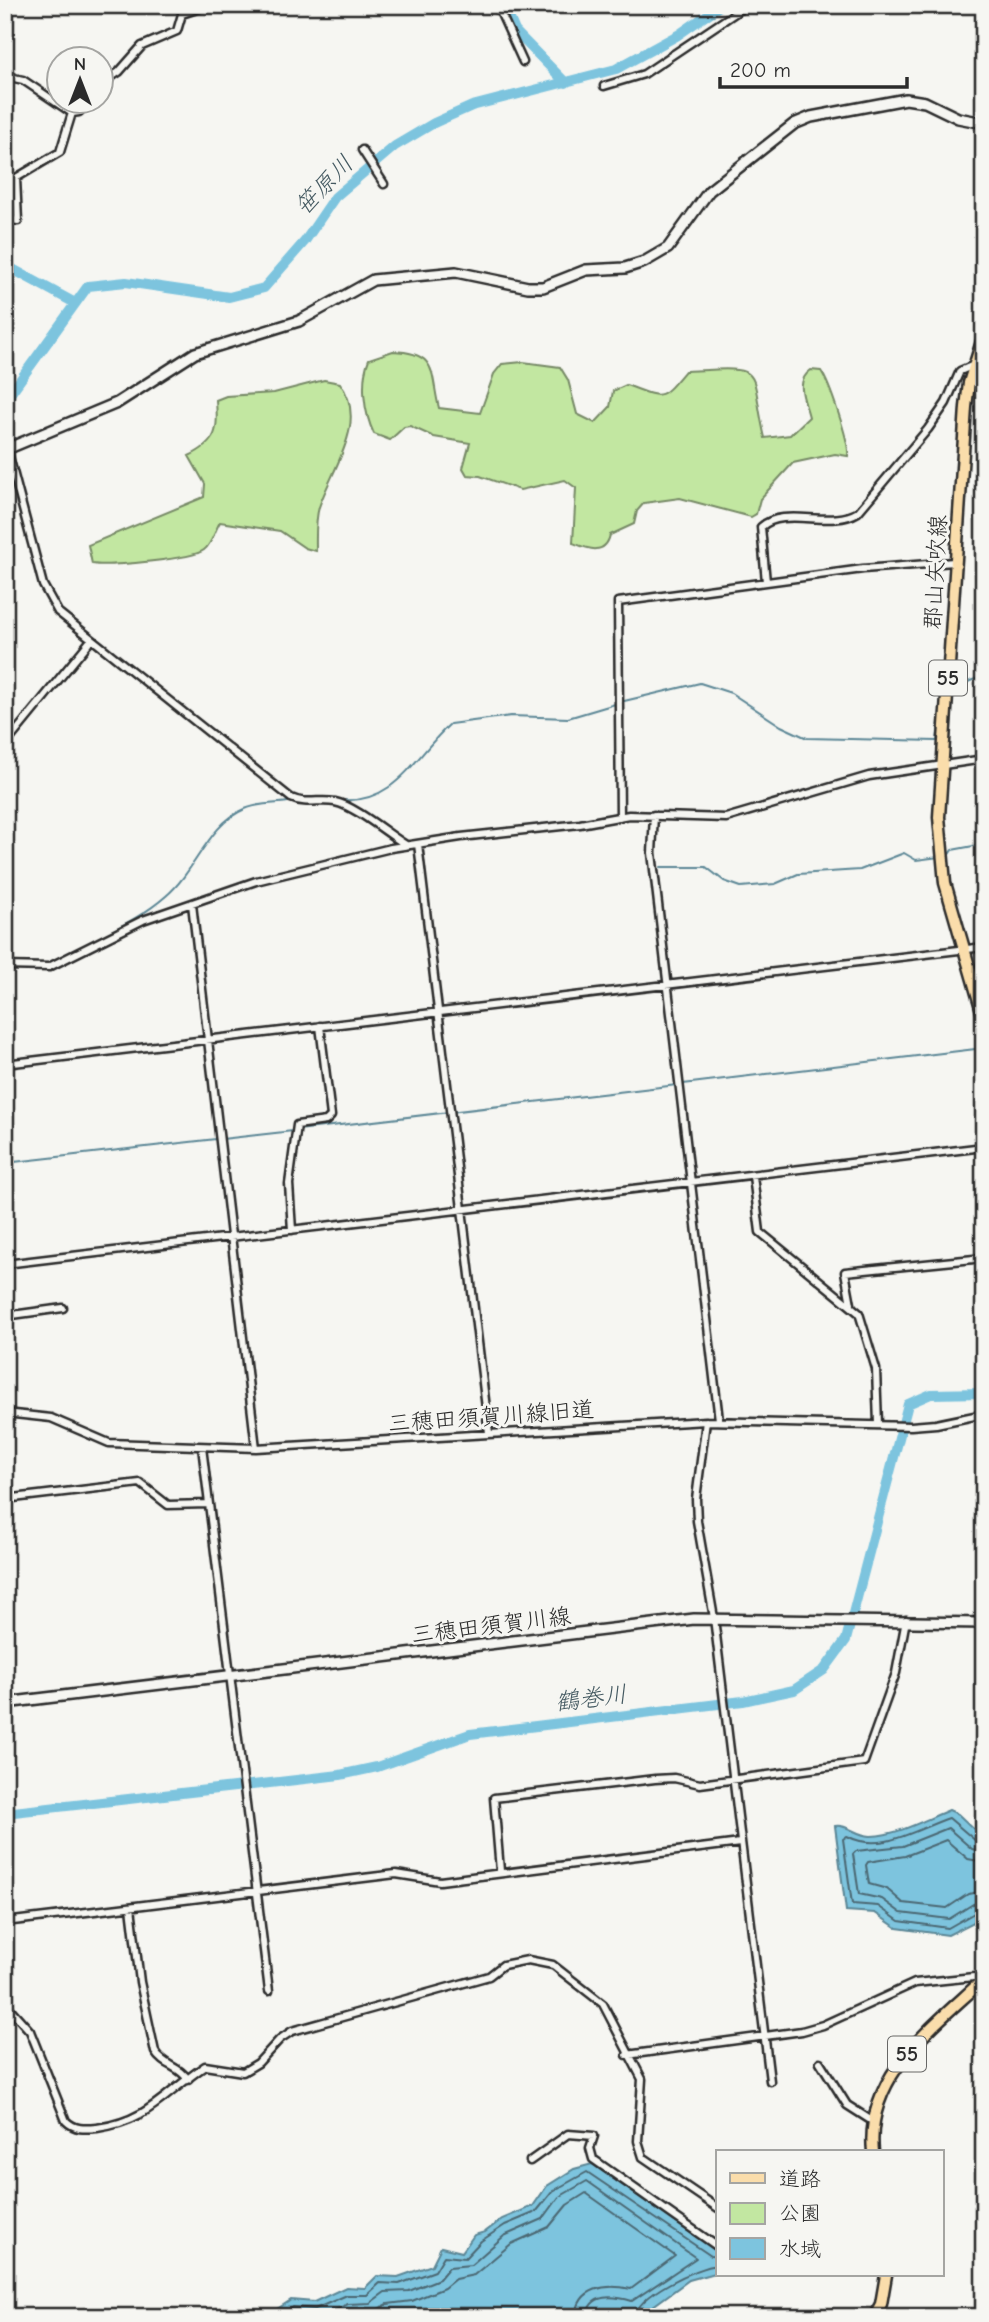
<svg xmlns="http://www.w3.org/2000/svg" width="989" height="2322" font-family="'Comic Neue','Klee One',sans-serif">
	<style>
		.green { fill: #c2e7a1; stroke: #768966; stroke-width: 2 }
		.water { fill: #7dc4de; stroke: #5c8796; stroke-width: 2 }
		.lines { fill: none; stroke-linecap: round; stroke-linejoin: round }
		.shore { stroke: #4c6873; stroke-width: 2 }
		.stream { stroke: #5c8796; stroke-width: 2 }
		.river { stroke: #7dc4de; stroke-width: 10 }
		.street-casing { stroke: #2b2b2b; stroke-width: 11 }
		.secondary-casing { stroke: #2b2b2b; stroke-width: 14 }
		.primary-casing { stroke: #2b2b2b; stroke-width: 15 }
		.street { stroke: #f6f6f2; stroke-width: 6 }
		.secondary { stroke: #f6f6f2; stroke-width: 9 }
		.primary { stroke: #faddab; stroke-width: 10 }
		.labels { text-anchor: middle; stroke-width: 6; stroke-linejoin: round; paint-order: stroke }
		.shield { fill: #f6f6f2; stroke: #686867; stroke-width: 2 }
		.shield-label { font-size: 21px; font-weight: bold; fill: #2b2b2b }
		.street-label { font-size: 23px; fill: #2b2b2b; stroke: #f6f6f2 }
		.water-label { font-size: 24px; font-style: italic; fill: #445961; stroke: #f6f6f2 }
	</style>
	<rect width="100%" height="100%" fill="#f6f6f2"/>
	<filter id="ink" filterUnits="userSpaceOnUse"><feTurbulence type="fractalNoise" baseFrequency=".0143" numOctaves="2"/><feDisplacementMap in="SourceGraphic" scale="14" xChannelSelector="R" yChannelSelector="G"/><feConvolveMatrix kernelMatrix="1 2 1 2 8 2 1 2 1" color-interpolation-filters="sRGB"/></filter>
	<g filter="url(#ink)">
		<path class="green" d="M 393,351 C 439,353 430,373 439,408 L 480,413 L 494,374 L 502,364 L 523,362 L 560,367 L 568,380 L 577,414 L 595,423 L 610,407 L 613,391 L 626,385 C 663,398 659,402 685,371 C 770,366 748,366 765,438 L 790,435 L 809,417 C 805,400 794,382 811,370 L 821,371 C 829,382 850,443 848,456 L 835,454 L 793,463 L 760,499 L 756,514 L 751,517 L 680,498 L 644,503 L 637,511 L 634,524 L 610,535 C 605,556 588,549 573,543 L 576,488 L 565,480 L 520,490 L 480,476 L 467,475 L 463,468 L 470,443 L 434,437 L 410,426 L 404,427 L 390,440 L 374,434 C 364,413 360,381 369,359 Z
			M 324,380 L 340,383 C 369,423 332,468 319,507 C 315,521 316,536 316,551 L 305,548 L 280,531 L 220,522 C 215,530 212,544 204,550 C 193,559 107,567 92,564 L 88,545 L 204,497 L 205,484 L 189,456 C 218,442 218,430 216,400 L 226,396 L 274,393 Z"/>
		<path class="water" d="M 949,1810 L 958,1814 L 984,1839 L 984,1917 L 948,1935 L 897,1928 L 875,1913 L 846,1911 L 835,1826 C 848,1824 856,1836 871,1836 C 898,1835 924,1820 949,1810 Z
			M 592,2164 L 718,2252 L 718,2272 L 689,2280 L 638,2317 L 621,2317 L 618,2312 L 585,2317 L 265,2317 L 291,2300 L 314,2302 L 346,2287 L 365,2288 L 377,2276 L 398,2277 L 432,2265 L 441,2247 L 462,2252 L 474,2235 L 485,2232 L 502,2219 L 533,2206 L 547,2186 L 574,2169 Z"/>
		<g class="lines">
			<path class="shore" d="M 984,1843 L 977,1842 L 949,1818 C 916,1829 881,1854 847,1836 L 843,1839 L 852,1904 L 878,1906 L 899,1921 L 948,1928 L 976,1912 L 984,1911
				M 984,1852 L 972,1849 L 948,1828 L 903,1846 L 856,1851 L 853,1854 L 859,1894 L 882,1899 L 901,1913 L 949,1919 L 973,1904 L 984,1902
				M 984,1862 L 968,1859 L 946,1840 L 905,1856 L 868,1862 L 866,1865 L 869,1884 L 887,1889 L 903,1903 L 947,1908 L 968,1894 L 984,1891
				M 280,2317 L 293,2307 L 315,2309 L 347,2295 L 367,2295 L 380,2283 L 399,2284 L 435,2271 L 444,2256 L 465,2258 L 481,2241 L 505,2225 L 536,2212 L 553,2191 L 587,2172 L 711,2256 L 718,2257
				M 321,2317 L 348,2304 L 370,2303 L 385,2292 L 409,2291 L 439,2279 L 449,2267 L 471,2265 L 504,2236 L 543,2219 L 559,2197 L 587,2181 L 696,2258 L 632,2301 C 615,2296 589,2292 587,2317
				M 347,2317 L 367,2315 L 388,2304 L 412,2301 L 444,2288 L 455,2279 L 474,2275 L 511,2244 L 549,2227 L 567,2205 L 586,2193 L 675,2256 L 631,2289 C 607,2284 578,2286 576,2317
				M 635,2317 C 637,2295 697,2267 718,2265"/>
			<path class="stream" d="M 951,694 L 970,681 L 984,676
				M 620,702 L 700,683 L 731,693 L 781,726 L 807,738 L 937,741 L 941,702
				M 340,800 C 395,805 415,756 450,724 L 511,716 L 568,718 L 615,704
				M 948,856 L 952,850 L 984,844
				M 661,867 L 706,867 L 724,881 L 741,887 L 775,884 L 798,874 L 860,870 L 904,853 L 916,860 L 939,857
				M 78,949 C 108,932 140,919 166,896 C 196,871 208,824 245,809 C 260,802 277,805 293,801
				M 5,960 L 20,963
				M 683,1084 L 984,1048
				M 298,1130 L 677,1085
				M 222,1139 L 293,1131
				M 5,1163 L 216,1139"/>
			<path class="river" d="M 504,5 L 515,31 L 566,83
				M 5,265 L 75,303
				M 5,401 L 88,286 L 126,282 L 229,297 L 264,288 L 305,241 L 335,197 L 395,146 L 434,123 L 472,106 L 616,69 L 678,35 L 721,5
				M 5,1813 L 340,1775 L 377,1767 L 470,1734 L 743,1701 L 794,1690 L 824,1670 L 846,1640 L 908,1404 L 931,1394 L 984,1393"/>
			<defs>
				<path id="street" d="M 497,5 L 523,62
					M 5,76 L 23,80 L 72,113
					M 102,83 L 119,72 L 142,46 L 177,31 L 182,14 L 209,5
					M 604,86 L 644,74 L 747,5
					M 362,150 L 384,184
					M 5,219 L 18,221 L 16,178 L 60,152 L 72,113 L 79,112 L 87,102
					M 5,441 L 43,585 L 58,612 L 291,798 C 306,805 320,799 335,802 C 355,806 388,834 406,845
					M 766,582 L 761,527 C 784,506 831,529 858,512 L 928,429 L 946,403 L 960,371 L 974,365
					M 5,745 L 91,640
					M 654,815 L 652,853 L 719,1420
					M 620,817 L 618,602 L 863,569 L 954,562
					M 418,844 L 489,1433
					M 192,904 L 256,1448
					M 5,966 L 49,967 L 143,920 L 256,881 L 391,848 L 461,837 L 580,824 L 629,815 L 726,818 L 869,776 L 984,759
					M 5,1064 L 984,947
					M 753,1176 L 760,1232 L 859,1313 L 876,1369 L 878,1424
					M 292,1230 L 289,1184 L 297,1125 L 326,1121 L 331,1116 L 320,1026
					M 5,1264 L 984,1147
					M 851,1304 L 845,1272 L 984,1258
					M 5,1316 L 63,1308
					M 5,1413 L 51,1418 L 109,1443 L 256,1448 L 706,1421 L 911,1426 L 936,1424 L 984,1414
					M 706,1421 L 696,1499 L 697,1521 L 714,1618 L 770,2081
					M 202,1447 L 269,1991
					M 5,1499 L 140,1483 L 168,1505 L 208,1504
					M 5,1674 L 9,1702
					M 500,1871 L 494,1798 L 655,1779 L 674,1778 L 700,1784 L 864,1762 L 896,1673 L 906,1620
					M 131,1907 L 140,1982 L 155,2052 C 163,2066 180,2066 188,2080
					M 5,1922 L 396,1874 L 440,1881 L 740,1843
					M 5,2003 L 30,2031 L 66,2121 C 75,2130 85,2129 97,2128 C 148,2121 165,2093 205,2066 L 243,2072 L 258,2063 L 280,2039 L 292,2031 L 489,1976 L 503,1965 L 528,1960 L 553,1965 L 603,2004 L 642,2079 L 638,2141 L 643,2157 L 718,2208
					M 627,2055 L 802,2031 L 823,2025 L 915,1983 L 984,1976
					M 820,2062 L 847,2105 L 872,2121
					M 530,2161 L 568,2134 L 594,2136 L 590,2148 L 593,2159 L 718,2247"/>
				<path id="secondary" d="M 9,448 L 117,403 L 195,353 L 299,321 L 373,280 L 456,272 L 528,287 L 543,287 L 586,270 L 625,268 L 644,262 L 668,248 L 709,191 L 794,124 L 811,117 L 906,99 L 925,102 L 958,118 L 984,123
					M 5,1703 L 694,1619 L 984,1623"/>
				<path id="primary" d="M 984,335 L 969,383 L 966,407 L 939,817 L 945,883 L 984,1018
					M 873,2152 C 865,2075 933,2027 984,1979
					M 874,2317 L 881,2304 L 886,2275"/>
			</defs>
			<use href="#street" class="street-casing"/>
			<use href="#secondary" class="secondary-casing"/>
			<use href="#primary" class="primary-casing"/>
			<use href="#street" class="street"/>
			<use href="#secondary" class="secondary"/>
			<use href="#primary" class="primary"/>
		</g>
	</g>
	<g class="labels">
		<g class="shield">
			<rect x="929" y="660.5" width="38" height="35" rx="5"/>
			<rect x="888" y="2036.5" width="38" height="35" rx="5"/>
		</g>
		<g class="shield-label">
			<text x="948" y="685">55</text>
			<text x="907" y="2061">55</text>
		</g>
		<g class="street-label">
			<text transform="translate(935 572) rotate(-87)" y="8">郡山矢吹線</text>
			<text transform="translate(491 1416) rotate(-4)" y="8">三穂田須賀川線旧道</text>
			<text transform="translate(491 1625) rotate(-7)" y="8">三穂田須賀川線</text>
		</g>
		<g class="water-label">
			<text transform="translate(324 185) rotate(-46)" y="8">笹原川</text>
			<text transform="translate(591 1698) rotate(-7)" y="8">鶴巻川</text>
		</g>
	</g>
	<rect width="989" height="2322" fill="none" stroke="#f6f6f2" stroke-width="28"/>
	<rect x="14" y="14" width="961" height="2294" fill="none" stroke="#2b2b2b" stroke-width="2.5" filter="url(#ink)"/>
	<rect x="716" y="2150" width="228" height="126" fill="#f6f6f2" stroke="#a5a5a2" stroke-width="2"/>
	<rect x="730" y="2173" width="35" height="10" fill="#faddab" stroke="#a5a5a2" stroke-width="2"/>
	<text x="779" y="2186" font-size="21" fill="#2b2b2b">道路</text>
	<rect x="730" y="2203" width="35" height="21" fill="#c2e7a1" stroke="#a5a5a2" stroke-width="2"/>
	<text x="779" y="2220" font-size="21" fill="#2b2b2b">公園</text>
	<rect x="730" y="2238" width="35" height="21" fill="#7dc4de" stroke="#a5a5a2" stroke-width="2"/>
	<text x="779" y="2256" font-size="21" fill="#2b2b2b">水域</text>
	<g transform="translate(80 80)"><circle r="33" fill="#f6f6f2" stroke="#a5a5a2" stroke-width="2"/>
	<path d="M0-5L12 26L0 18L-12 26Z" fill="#2b2b2b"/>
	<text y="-10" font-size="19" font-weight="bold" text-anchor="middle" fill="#2b2b2b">N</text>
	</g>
	<path d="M720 77v10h187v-10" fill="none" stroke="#2b2b2b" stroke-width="3.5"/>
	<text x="730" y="77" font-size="21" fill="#2b2b2b" stroke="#f6f6f2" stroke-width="5" paint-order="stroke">200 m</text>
</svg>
